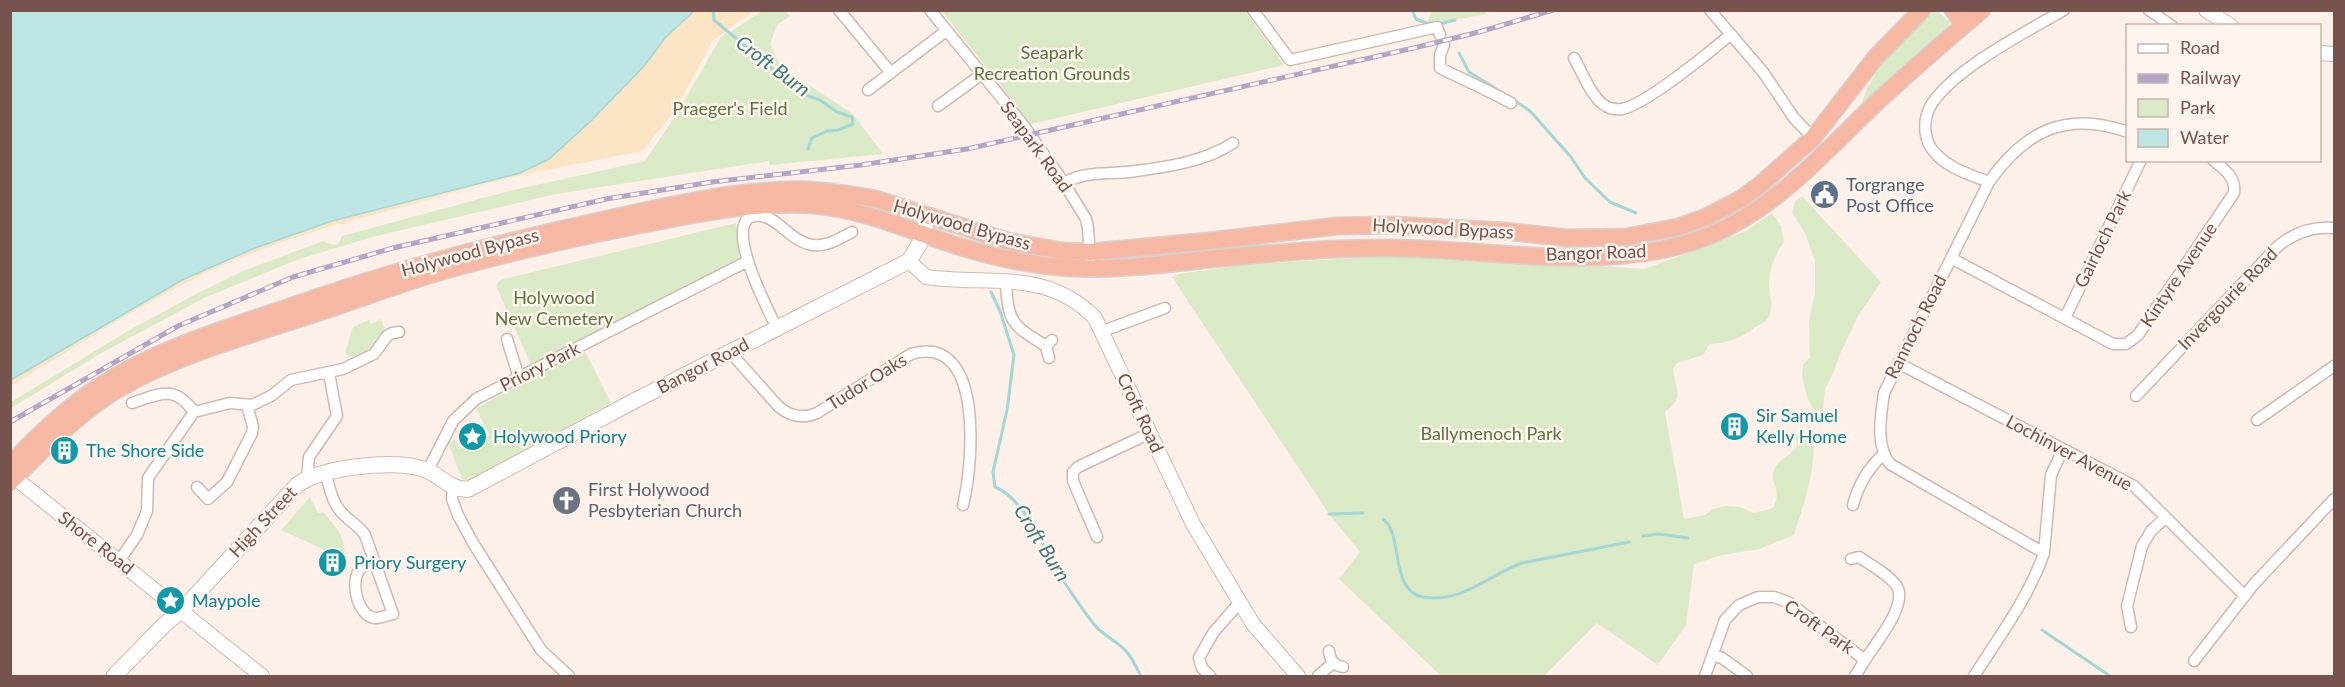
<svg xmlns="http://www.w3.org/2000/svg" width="2345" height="687" font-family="Lato,sans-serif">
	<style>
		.green { fill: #dbeac6 }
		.sand { fill: #fae4c4 }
		.water { fill: #bde5e3; stroke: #a3d7d5; stroke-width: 1.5 }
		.pier { fill: #fcf0e8 }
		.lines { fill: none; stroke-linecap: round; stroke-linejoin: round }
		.stream { stroke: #a3d7d5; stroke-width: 3 }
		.minor-casing { stroke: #d0b9b0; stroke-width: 13 }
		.tertiary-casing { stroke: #d0b9b0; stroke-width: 16 }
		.secondary-casing { stroke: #d6b9b0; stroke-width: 17 }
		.trunk-casing { stroke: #d9cfcd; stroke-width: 19 }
		.minor { stroke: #fff; stroke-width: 10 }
		.tertiary { stroke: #fff; stroke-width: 14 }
		.secondary { stroke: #fff; stroke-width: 15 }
		.trunk { stroke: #f6b8a2; stroke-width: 16 }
		.rail-casing { stroke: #b1a6c6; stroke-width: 5 }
		.rail { stroke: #fff5ee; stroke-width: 3; stroke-dasharray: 9; stroke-linecap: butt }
		.labels { text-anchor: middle; stroke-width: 5; stroke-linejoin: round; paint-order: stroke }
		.park-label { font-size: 18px; fill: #5b7541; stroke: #fff5ee }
		.street-label { font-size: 18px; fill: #76534c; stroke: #fff5ee }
		.service-label { font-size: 18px; fill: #4e5e75; stroke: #fff5ee; text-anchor: start }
		.culture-label { font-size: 18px; fill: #0d838f; stroke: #fff5ee; text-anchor: start }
		.worship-label { font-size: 18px; fill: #5b616d; stroke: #fff5ee; text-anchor: start }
		.water-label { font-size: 20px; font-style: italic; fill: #407a78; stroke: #fff5ee }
	</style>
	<rect width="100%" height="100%" fill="#fcf0e8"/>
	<path class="green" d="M 762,11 L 785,11 L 790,16 L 777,25 L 770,44 L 780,64 L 795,76 L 853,114 L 883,154 L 770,165 L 769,161 L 556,194 L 376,236 L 299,259 L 204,298 L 98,355 L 11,408 L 11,402 L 128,331 L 196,294 L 243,271 L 323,241 L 333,245 L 339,243 L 342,236 L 505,192 L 645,161 L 676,115 L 721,37 L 726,33 L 738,39 L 729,33 Z
		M 942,11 L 1245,11 L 1284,65 L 1031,124 Z
		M 1431,11 L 1481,11 L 1489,14 L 1427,24 Z
		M 1928,11 L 1937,11 L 1951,23 L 1860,114 C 1863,78 1904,36 1928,11 Z
		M 1802,196 L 1881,282 L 1858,316 L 1839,356 L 1833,374 L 1825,389 L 1823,411 L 1816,413 L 1808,400 L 1802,377 L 1803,365 L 1810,357 L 1809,320 L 1815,294 L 1815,261 L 1805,233 L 1792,213 L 1795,201 Z
		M 1772,213 L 1781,226 L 1784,242 C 1775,254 1769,270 1769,286 C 1770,296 1774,308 1768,318 C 1765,323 1758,325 1753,329 C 1739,339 1727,343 1710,344 L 1703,355 L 1677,363 L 1673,369 C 1676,391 1685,397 1665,412 L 1684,519 L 1705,515 L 1713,509 L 1726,506 L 1740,507 L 1754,513 L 1773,508 C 1783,488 1769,485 1774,470 C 1778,459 1792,456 1797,445 L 1795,437 L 1803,433 L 1814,445 C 1814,475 1803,506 1794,535 L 1759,549 L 1722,555 L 1694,564 L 1686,625 L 1658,665 L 1597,623 L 1544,676 L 1441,676 L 1339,579 L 1360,552 L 1329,514 L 1172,277 L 1178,274 L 1244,265 L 1402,255 L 1466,257 L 1645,269 L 1746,231 Z
		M 736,223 L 740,258 L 531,365 L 496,286 L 500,280 Z
		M 381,319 L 385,329 C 376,340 365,358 349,357 L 345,352 L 353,327 L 369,320 L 371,324 Z
		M 585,351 L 611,403 L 469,481 L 462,479 L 448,443 L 455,440 L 459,449 L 489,435 L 476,408 Z
		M 310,497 L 318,513 L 323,512 C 335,526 348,539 344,559 L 281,530 Z"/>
	<path class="sand" d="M 694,11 L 754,11 L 713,40 L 675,111 L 642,151 L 527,174 L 346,222 L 343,226 L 341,223 C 295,237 251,252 208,272 C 139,305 75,347 11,386 L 11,373 L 176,280 L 294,229 L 592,120 L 645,65 L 665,38 Z"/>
	<path class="water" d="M 10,11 L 11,10 L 694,11 L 665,38 L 645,65 L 592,120 L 549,159 L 520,173 L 332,221 L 255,248 L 182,280 L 11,380 Z"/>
	<path class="pier" d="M 529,173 L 521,176 L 401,206 L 469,188 Z"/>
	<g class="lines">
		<path class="stream" d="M 713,10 L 714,20 L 803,94 L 820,100 L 837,112 L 852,117 L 853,124 L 838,130 L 827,131 L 812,138 L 808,149
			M 1412,10 L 1416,19 L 1429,24
			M 1439,24 L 1455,20
			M 1459,53 L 1469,72 L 1498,90
			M 1514,100 L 1530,111 L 1571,157 L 1585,178 L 1610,202 L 1636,213
			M 991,292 L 1000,311 L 1014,355 L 1007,410 L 993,472 L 995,487 C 1026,499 1046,554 1064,582 C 1073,595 1083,610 1093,623 C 1102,635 1114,639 1124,649 C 1132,656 1136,668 1141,676
			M 1329,514 L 1363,513
			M 1383,519 C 1404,534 1389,591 1423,597 C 1462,604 1488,575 1522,563 L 1629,542
			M 1643,536 L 1659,534 L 1688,538
			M 2042,630 L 2110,676"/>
		<defs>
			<path id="minor" d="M 839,10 L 891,73
				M 930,10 L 1021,122 L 1064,183 L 1086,219 L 1088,228 L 1090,258
				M 1253,10 L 1290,60 L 1437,27 L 1440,35
				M 1710,10 L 1763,72 L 1794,118 L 1813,138
				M 2149,10 L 2172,26
				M 1444,45 L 1440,55 L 1440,68 C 1464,80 1488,90 1511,103
				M 1574,58 C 1582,72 1591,96 1604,105 C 1610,109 1616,110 1622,109 C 1645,105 1710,52 1730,35
				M 868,90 L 946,31
				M 938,106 L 982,74
				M 1989,182 C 1971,175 1950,169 1936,154 C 1924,142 1922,123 1930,107 C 1950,71 2027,31 2064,10
				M 1064,183 C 1086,170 1111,175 1136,171 C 1168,167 1206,161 1233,143
				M 1951,258 L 2113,344 L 2126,344 L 2138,335 L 2234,193 C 2236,177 2224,169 2213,160
				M 1006,282 C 1008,323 1012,325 1046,346
				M 2065,318 L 2141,160
				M 777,328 C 770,314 715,210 761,216 C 779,218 792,243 813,245 C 827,247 840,238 852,232
				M 1103,331 L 1165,308
				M 507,339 L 519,378
				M 730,352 L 779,407 C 791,417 803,419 817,413 L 911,354 C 985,332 973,465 963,505
				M 1049,358 L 1046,346 L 1052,340
				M 1898,363 L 2134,486 L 2245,596
				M 2136,396 L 2278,246 C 2294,233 2313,226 2334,228
				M 132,403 C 160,394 174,384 194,412
				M 2257,420 L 2334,366
				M 428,470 L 453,421 L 476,399 L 746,262
				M 325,472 C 329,484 331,499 338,508 C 346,520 358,524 365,535 L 393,614 C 387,615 379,619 374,618 C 358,615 351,585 358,572 C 361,567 368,563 372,559
				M 307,478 L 309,457 L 337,416 L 329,373
				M 197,487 L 208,499 L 227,482 L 252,433 L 253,427 L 247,405
				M 453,487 L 452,499 L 458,515 L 473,543 L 541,650 L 569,676
				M 1853,505 C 1858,486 1869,467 1884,454
				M 1097,537 L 1073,481 L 1073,472 L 1078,467 L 1150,433
				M 2044,553 L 1890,464 C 1875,445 1881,415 1884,393 L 1989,182 C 2025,131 2066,110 2128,132
				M 1851,559 L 1859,557 C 1871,565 1888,574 1896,585 C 1910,603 1875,644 1865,660
				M 119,561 L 137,535 L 147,511 L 148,478 L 194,412 L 230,403 L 252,405 L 271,396 L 291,380 L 343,369 L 374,354 L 387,336 L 392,333 L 399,332
				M 2131,627 L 2127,606 L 2142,546 L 2151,531 L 2165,518
				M 1329,651 C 1330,660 1333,665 1343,667
				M 1713,655 L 1722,658 L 1747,676
				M 2194,661 L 2254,584 L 2334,499
				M 1210,676 L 1202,668 L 1199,658 L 1213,633 L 1240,602
				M 1318,676 L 1333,663
				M 1705,676 L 1725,620 L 1739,605 L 1758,597 L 1774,597 L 1788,602 L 1865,660 L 1855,676
				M 1974,676 C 1999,637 2029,597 2044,553 L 2051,475 L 2063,449"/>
			<path id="tertiary" d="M 2206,10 L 2231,26
				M 2320,53 L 2334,54
				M 909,261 L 926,277 C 989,286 1046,268 1095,318 L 1193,524 L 1253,624 L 1298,676
				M 10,474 L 262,676"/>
			<path id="secondary" d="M 114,676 L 165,624 L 182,610 L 297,485 C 322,467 394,459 423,469 C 440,474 450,491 469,489 L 636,400 L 909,261 L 920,243 L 928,216"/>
			<path id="trunk" d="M 1953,10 L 1964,25
				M 10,465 C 37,436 64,410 97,388 C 152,351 219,331 281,310 C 382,274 486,246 590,223 C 659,208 736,188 807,190 C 830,191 853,195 876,199 L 1007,241 L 1062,251 L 1090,252 L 1209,241 L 1337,226 L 1391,225 L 1505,231 L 1567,238 L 1627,237 L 1678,227 L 1706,217 L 1741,199 L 1761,184 L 1813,138 L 1876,57 L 1922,10
				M 10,482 C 43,450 76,415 115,391 C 173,356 241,338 304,317 C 345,304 385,289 426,276 C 496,255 573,238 644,224 C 700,213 757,201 814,205 C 869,210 916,234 968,249 C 1001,259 1038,266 1073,268 C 1115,270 1159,265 1201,260 C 1264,254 1329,247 1393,248 C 1495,249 1615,275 1711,235 C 1778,207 1825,151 1877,102 C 1911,71 1946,40 1982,10"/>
		</defs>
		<use href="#minor" class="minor-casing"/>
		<use href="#tertiary" class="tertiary-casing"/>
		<use href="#secondary" class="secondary-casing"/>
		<use href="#trunk" class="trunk-casing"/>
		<use href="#minor" class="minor"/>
		<use href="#tertiary" class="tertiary"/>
		<use href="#secondary" class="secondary"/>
		<use href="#trunk" class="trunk"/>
		<defs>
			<path id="rail" d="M 10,422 L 178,326 L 293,277 L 393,248 L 606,199 L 712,182 L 861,165 L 967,149 L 1418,47 L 1479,32 L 1553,10"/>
		</defs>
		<use href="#rail" class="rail-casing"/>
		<use href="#rail" class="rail"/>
	</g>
	<defs>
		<symbol id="civic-disc" viewBox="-11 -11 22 22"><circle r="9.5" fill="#5c6f8a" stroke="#fff5ee"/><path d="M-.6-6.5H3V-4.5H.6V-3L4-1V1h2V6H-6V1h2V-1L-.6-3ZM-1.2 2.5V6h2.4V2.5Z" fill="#fff"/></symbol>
		<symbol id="building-disc" viewBox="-11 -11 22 22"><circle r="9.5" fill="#0f9aa8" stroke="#fff5ee"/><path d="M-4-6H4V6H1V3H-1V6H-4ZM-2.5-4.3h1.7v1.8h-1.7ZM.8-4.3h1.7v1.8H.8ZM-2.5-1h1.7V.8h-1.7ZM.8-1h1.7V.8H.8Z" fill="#fff"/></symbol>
		<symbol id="sight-disc" viewBox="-11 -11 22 22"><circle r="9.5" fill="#0f9aa8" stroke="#fff5ee"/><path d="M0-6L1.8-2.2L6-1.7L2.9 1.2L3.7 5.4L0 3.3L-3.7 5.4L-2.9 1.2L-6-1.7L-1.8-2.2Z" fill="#fff"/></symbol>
		<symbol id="church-disc" viewBox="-11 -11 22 22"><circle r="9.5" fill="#6b7280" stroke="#fff5ee"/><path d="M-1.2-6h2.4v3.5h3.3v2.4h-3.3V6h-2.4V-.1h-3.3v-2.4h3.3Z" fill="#fff"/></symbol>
	</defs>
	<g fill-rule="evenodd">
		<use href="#civic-disc" x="1808" y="178" width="33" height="33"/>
		<use href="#building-disc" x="1718" y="410" width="33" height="33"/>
		<use href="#sight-disc" x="456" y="420" width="33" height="33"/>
		<use href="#building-disc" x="48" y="434" width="33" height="33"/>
		<use href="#church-disc" x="550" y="484" width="33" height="33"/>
		<use href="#building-disc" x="316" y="546" width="33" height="33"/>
		<use href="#sight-disc" x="154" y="584" width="33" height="33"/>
	</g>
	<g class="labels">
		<g class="park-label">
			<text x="1052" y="59">Seapark<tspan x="1052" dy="21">Recreation Grounds</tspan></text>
			<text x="730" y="115">Praeger's Field</text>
			<text x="554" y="304">Holywood<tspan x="554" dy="21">New Cemetery</tspan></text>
			<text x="1491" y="440">Ballymenoch Park</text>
		</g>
		<g class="street-label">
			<text transform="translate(1036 147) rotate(54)" y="6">Seapark Road</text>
			<text transform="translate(962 225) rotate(16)" y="6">Holywood Bypass</text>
			<text transform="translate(1443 229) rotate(3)" y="6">Holywood Bypass</text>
			<text transform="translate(2103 239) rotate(-64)" y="6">Gairloch Park</text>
			<text transform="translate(470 253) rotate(-15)" y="6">Holywood Bypass</text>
			<text transform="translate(1596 253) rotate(-2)" y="6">Bangor Road</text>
			<text transform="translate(2179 275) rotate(-56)" y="6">Kintyre Avenue</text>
			<text transform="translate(2228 299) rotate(-46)" y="6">Invergourie Road</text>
			<text transform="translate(1916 327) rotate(-63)" y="6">Rannoch Road</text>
			<text transform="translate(703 366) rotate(-27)" y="6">Bangor Road</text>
			<text transform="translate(540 367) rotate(-27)" y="6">Priory Park</text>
			<text transform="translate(867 382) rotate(-32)" y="6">Tudor Oaks</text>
			<text transform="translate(1140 413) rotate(65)" y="6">Croft Road</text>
			<text transform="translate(2069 453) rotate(28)" y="6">Lochinver Avenue</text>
			<text transform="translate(263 522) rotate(-47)" y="6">High Street</text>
			<text transform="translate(96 543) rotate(38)" y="6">Shore Road</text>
			<text transform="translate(1819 627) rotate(35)" y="6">Croft Park</text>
		</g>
		<g class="service-label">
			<text x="1846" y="191">Torgrange<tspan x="1846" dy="21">Post Office</tspan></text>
		</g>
		<g class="culture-label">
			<text x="1756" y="422">Sir Samuel<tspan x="1756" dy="21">Kelly Home</tspan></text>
			<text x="493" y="443">Holywood Priory</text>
			<text x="86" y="457">The Shore Side</text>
			<text x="354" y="569">Priory Surgery</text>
			<text x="192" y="607">Maypole</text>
		</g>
		<g class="worship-label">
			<text x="588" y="496">First Holywood<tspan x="588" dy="21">Pesbyterian Church</tspan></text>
		</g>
		<g class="water-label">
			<text transform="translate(773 66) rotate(37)" y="7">Croft Burn</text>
			<text transform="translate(1042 543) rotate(58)" y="7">Croft Burn</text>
		</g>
	</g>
	<rect width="2345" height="687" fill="none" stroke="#76534c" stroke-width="24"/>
	<rect x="2126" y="24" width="195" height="138" fill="#fff5ee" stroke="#c8b4ad" stroke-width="1.5"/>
	<rect x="2138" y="44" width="30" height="9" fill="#ffffff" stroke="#c8b4ad" stroke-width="1.5"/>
	<text x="2180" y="54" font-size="18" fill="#76534c">Road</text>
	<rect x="2138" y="74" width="30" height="9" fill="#b1a6c6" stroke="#c8b4ad" stroke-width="1.5"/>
	<text x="2180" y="84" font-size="18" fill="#76534c">Railway</text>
	<rect x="2138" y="99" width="30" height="18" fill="#dbeac6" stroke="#c8b4ad" stroke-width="1.5"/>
	<text x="2180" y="114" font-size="18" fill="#76534c">Park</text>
	<rect x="2138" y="129" width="30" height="18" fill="#bde5e3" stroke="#c8b4ad" stroke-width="1.5"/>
	<text x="2180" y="144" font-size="18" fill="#76534c">Water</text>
</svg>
